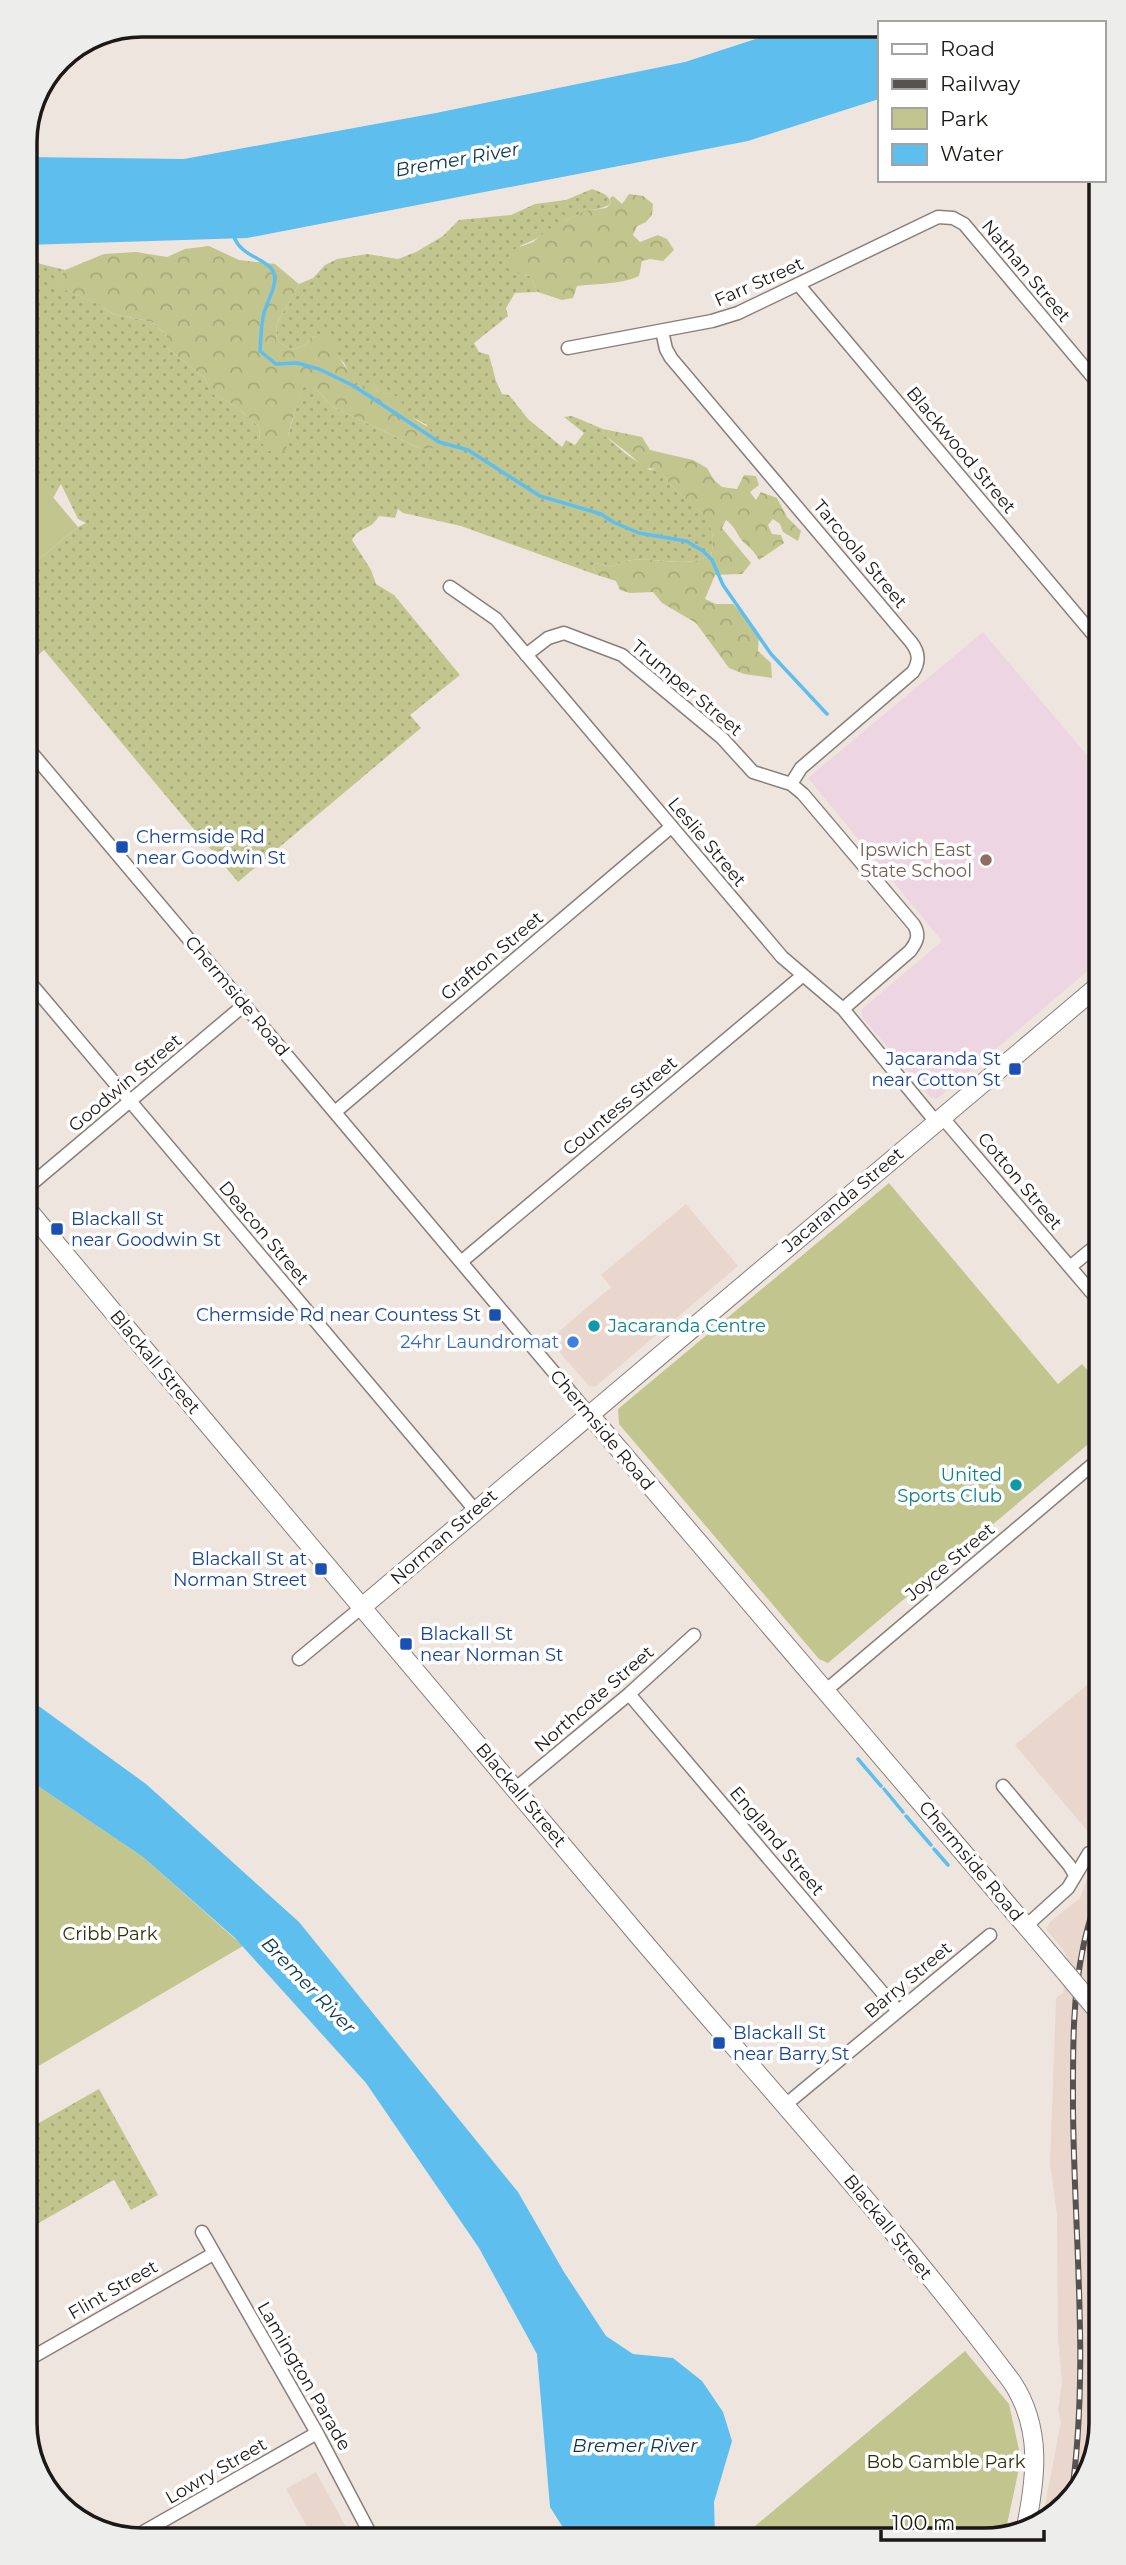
<svg xmlns="http://www.w3.org/2000/svg" width="1126" height="2565" font-family="Montserrat,sans-serif">
	<style>
		.built { fill: #e9d7cd }
		.education { fill: #edd6e1 }
		.grass { fill: url(#grass-dots) }
		.forest { fill: url(#forest-crowns) }
		.park { fill: #c2c68e }
		.water { fill: #5ebeee }
		.lines { fill: none; stroke-linecap: round; stroke-linejoin: round }
		.stream { stroke: #5ebeee; stroke-width: 3.5 }
		.street-casing { stroke: #897f7a; stroke-width: 15 }
		.secondary-casing { stroke: #897f7a; stroke-width: 20 }
		.street { stroke: #fff; stroke-width: 12 }
		.secondary { stroke: #fff; stroke-width: 18 }
		.rail-casing { stroke: #57524f; stroke-width: 6 }
		.rail { stroke: #fff; stroke-width: 3.5; stroke-dasharray: 10; stroke-linecap: butt }
		.secondary-bridge-casing { stroke: #897f7a; stroke-width: 20; stroke-linecap: butt }
		.secondary-bridge { stroke: #fff; stroke-width: 18 }
		.transit-dot { fill: #1a4fb4; stroke: #fff; stroke-width: 2.5 }
		.education-dot { fill: #8d6e63; stroke: #fff; stroke-width: 2.5 }
		.culture-dot { fill: #0f9aa8; stroke: #fff; stroke-width: 2.5 }
		.shop-dot { fill: #3f7fe0; stroke: #fff; stroke-width: 2.5 }
		.labels { text-anchor: middle; stroke-width: 7; stroke-linejoin: round; paint-order: stroke }
		.street-label { font-size: 18px; fill: #1b1816; stroke: #fff }
		.transit-label { font-size: 18px; fill: #164399; stroke: #fff; text-anchor: start }
		.education-label { font-size: 18px; fill: #785e54; stroke: #fff; text-anchor: end }
		.culture-label { font-size: 18px; fill: #0d838f; stroke: #fff; text-anchor: start }
		.shop-label { font-size: 18px; fill: #366cbe; stroke: #fff; text-anchor: end }
		.park-label { font-size: 18px; fill: #31320b; stroke: #fff }
		.water-label { font-size: 19px; font-style: italic; fill: #0b374b; stroke: #fff }
		.rim { fill: none; stroke: #1b1816; stroke-width: 3.5 }
	</style>
	<defs>
		<pattern id="grass-dots" width="8" height="8" patternUnits="userSpaceOnUse" patternTransform="scale(1.75)"><rect width="8" height="8" fill="#c2c68e"/><path d="M2 2h.1M6 6h.1" fill="none" stroke="#a6a97a" stroke-width="1.8" stroke-linecap="round"/></pattern>
		<pattern id="forest-crowns" width="20" height="18" patternUnits="userSpaceOnUse" patternTransform="scale(1.75)"><rect width="20" height="18" fill="#c2c68e"/><path d="M2 6a3 3 0 1 1 6 0M12 15a3 3 0 1 1 6 0" fill="none" stroke="#a6a97a"/></pattern>
	</defs>
	<rect width="100%" height="100%" fill="#efe5df"/>
	<path class="built" d="M 686,1204 L 738,1266 L 595,1387 L 589,1386 L 549,1340 L 611,1287 L 601,1275 Z
		M 1099,1675 L 1100,1812 L 1089,1833 L 1015,1745 Z
		M 1100,1845 L 1100,1996 L 1068,1960 L 1064,1951 L 1046,1929 L 1050,1922 L 1080,1898 Z
		M 1064,1983 L 1100,2027 L 1101,2423 L 1077,2494 L 1042,2520 L 1061,2422 L 1058,2411 L 1062,2382 L 1058,2339 L 1057,2215 L 1050,2164 L 1056,1998 L 1063,1993 Z
		M 316,2472 L 347,2529 L 329,2539 L 314,2539 L 286,2489 Z"/>
	<path class="education" d="M 983,632 L 1097,767 L 1097,963 L 937,1099 L 930,1097 L 862,1017 L 862,1009 L 942,941 L 808,778 Z"/>
	<path class="grass" d="M 592,189 C 600,192 609,194 611,203 C 603,210 595,208 585,212 C 561,220 543,238 520,246 L 524,275 L 530,276 L 538,292 L 515,293 L 506,308 L 508,316 L 474,343 L 479,352 L 489,355 L 496,381 L 502,394 L 509,395 L 528,419 L 562,447 L 566,440 L 575,445 L 584,433 L 564,417 L 572,416 L 603,429 L 604,435 L 626,454 L 650,470 L 658,468 C 663,474 667,481 672,486 C 693,507 721,520 711,555 C 679,573 642,548 612,567 L 596,563 L 593,567 L 597,575 L 461,526 L 403,513 L 398,509 L 395,518 L 379,516 C 369,532 361,525 352,540 L 371,570 L 376,584 L 394,595 L 460,675 L 410,715 L 421,728 L 238,882 L 44,650 L 26,665 L 26,570 L 78,527 L 86,523 L 78,519 L 61,484 L 53,498 L 26,465 L 25,260 L 65,270 L 57,286 L 94,302 L 113,314 L 153,322 L 167,336 L 167,348 L 205,378 L 213,394 L 233,404 L 259,427 L 260,441 L 285,445 C 292,425 295,405 304,386 L 319,392 L 333,407 L 421,449 L 427,425 C 423,422 416,420 411,416 C 399,404 403,393 379,393 L 375,386 L 360,386 L 351,377 L 344,363 L 315,336 L 305,345 L 291,350 L 276,340 L 277,323 L 299,284 L 313,278 L 325,265 L 337,259 L 367,254 L 398,259 L 416,252 L 443,236 L 459,220 L 511,215 L 535,204 L 566,200 Z
		M 99,2089 L 158,2195 L 131,2210 L 114,2180 L 30,2228 L 30,2128 Z"/>
	<path class="forest" d="M 629,194 L 643,196 L 653,204 L 652,215 L 646,222 L 637,226 L 633,235 L 640,242 L 658,235 L 667,239 L 674,250 L 663,261 L 650,259 L 642,261 L 639,276 C 619,285 599,283 577,286 L 573,298 L 562,300 L 538,292 L 530,276 L 517,273 L 509,260 L 509,251 L 533,242 L 547,230 L 585,211 L 606,208 L 611,203 L 610,198 L 613,196 L 622,204 Z
		M 209,246 L 239,260 L 275,264 L 299,284 L 277,323 L 276,340 L 291,350 L 305,345 L 315,336 L 334,337 L 335,354 C 345,364 350,376 360,386 L 375,386 L 379,393 C 401,393 398,399 409,413 C 422,429 431,419 436,447 L 421,449 L 333,407 L 319,392 L 304,387 C 299,397 284,441 287,452 L 268,451 L 260,441 L 259,427 L 233,404 L 212,394 L 205,378 L 167,348 L 167,336 L 153,322 L 113,314 L 94,302 L 56,286 L 65,270 L 104,254 L 136,252 L 167,257 L 185,249 Z
		M 603,429 L 642,437 L 650,450 L 693,460 L 707,468 L 714,480 L 722,487 L 737,489 L 744,475 L 756,476 L 759,485 L 750,492 L 756,500 L 761,492 L 777,498 L 787,517 L 801,531 L 798,541 L 783,532 L 780,524 L 773,519 L 768,525 L 772,534 L 781,535 L 784,543 L 759,560 C 753,548 746,546 740,538 C 735,530 734,526 726,520 L 722,528 L 751,563 L 742,574 L 715,575 L 705,599 L 716,604 L 733,604 L 759,634 L 758,651 L 771,663 L 772,678 L 744,674 L 729,668 L 696,623 L 662,603 L 653,592 L 630,593 L 620,590 L 616,581 L 597,575 L 593,567 L 596,563 L 612,567 C 642,548 679,573 711,555 C 721,522 693,507 672,486 C 667,481 663,474 658,469 L 643,468 C 638,459 613,442 604,435 Z"/>
	<path class="park" d="M 26,465 L 78,527 L 26,570 Z
		M 889,1183 L 1058,1384 L 1082,1364 L 1099,1383 L 1099,1435 L 828,1663 L 819,1659 L 619,1424 L 618,1409 Z
		M 29,1780 L 143,1857 L 243,1946 L 30,2071 Z
		M 965,2351 L 1009,2404 L 1021,2459 L 1005,2534 L 743,2536 Z"/>
	<path class="water" d="M 879,26 L 879,99 L 748,141 L 247,238 L 25,245 L 25,157 L 184,159 L 436,113 L 685,62 L 792,27 Z
		M 29,1699 L 146,1784 L 299,1922 L 518,2192 L 564,2272 L 606,2336 L 633,2354 L 673,2358 L 702,2381 L 723,2412 L 732,2441 L 714,2502 L 715,2536 L 569,2537 L 550,2507 L 537,2354 L 479,2248 L 366,2083 L 235,1938 L 143,1857 L 29,1780 Z"/>
	<g class="lines">
		<path class="stream" d="M 234,237 C 240,252 253,255 266,264 C 285,276 268,297 264,313 C 261,324 261,338 260,351 L 276,364 L 297,363 L 319,369 L 354,386 L 439,442 L 468,450 L 540,496 L 601,514 L 613,522 L 639,533 L 686,541 L 703,551 L 712,560 L 723,585 L 771,654 L 827,714
			M 858,1759 L 881,1786
			M 884,1789 L 903,1812
			M 906,1816 L 931,1845
			M 934,1849 L 948,1865"/>
		<defs>
			<path id="street" d="M 798,284 L 1097,639
				M 662,331 L 666,349 L 671,358 L 911,642 C 919,652 920,661 913,672 L 801,768 L 791,784
				M 568,348 L 712,321 L 738,313 L 938,217 L 953,218 L 964,224 L 1096,381
				M 450,587 L 496,619 L 782,957 L 843,1009 L 936,1122
				M 526,655 L 548,638 L 564,633 L 622,655 L 722,738 L 753,772 L 791,784 L 803,794 L 914,925 C 920,935 917,942 910,951 L 843,1009
				M 26,746 L 589,1414
				M 27,979 L 475,1510
				M 335,1112 L 671,827
				M 942,1117 L 1098,1300
				M 28,1187 L 244,1005
				M 461,1262 L 802,976
				M 1070,1267 L 1098,1244
				M 299,1659 L 362,1607
				M 824,1692 L 1099,1459
				M 629,1694 L 898,2011
				M 1003,1786 L 1069,1865 L 1075,1875
				M 516,1788 L 629,1694 L 694,1635
				M 1026,1926 L 1068,1888 L 1089,1853
				M 784,2106 L 990,1935
				M 202,2232 L 317,2433 L 373,2539
				M 31,2358 L 213,2254
				M 131,2539 L 317,2433"/>
			<path id="secondary" d="M 28,1210 C 230,1452 433,1693 637,1934 C 763,2082 895,2226 1012,2382 C 1043,2429 1036,2479 1025,2532
				M 589,1414 L 1066,1973
				M 362,1607 L 1098,986"/>
		</defs>
		<use href="#street" class="street-casing"/>
		<use href="#secondary" class="secondary-casing"/>
		<use href="#street" class="street"/>
		<use href="#secondary" class="secondary"/>
		<defs>
			<path id="rail" d="M 1071,2499 C 1090,2369 1074,2238 1073,2107 C 1073,2054 1072,2000 1083,1948 C 1087,1927 1094,1907 1100,1887"/>
		</defs>
		<use href="#rail" class="rail-casing"/>
		<use href="#rail" class="rail"/>
		<defs>
			<path id="secondary-bridge" d="M 1066,1973 L 1096,2009"/>
		</defs>
		<use href="#secondary-bridge" class="secondary-bridge-casing"/>
		<use href="#secondary-bridge" class="secondary-bridge"/>
	</g>
	<g class="transit-dot">
		<rect x="115" y="840" width="14" height="14" rx="3.5"/>
		<rect x="1008" y="1062" width="14" height="14" rx="3.5"/>
		<rect x="50" y="1222" width="14" height="14" rx="3.5"/>
		<rect x="488" y="1308" width="14" height="14" rx="3.5"/>
		<rect x="314" y="1562" width="14" height="14" rx="3.5"/>
		<rect x="399" y="1637" width="14" height="14" rx="3.5"/>
		<rect x="712" y="2036" width="14" height="14" rx="3.5"/>
	</g>
	<circle class="education-dot" cx="986" cy="860" r="7"/>
	<g class="culture-dot">
		<circle cx="594" cy="1326" r="7"/>
		<circle cx="1016" cy="1485" r="7"/>
	</g>
	<circle class="shop-dot" cx="573" cy="1342" r="7"/>
	<g class="labels">
		<g class="street-label">
			<text transform="translate(1026 271) rotate(50)" y="6">Nathan Street</text>
			<text transform="translate(759 282) rotate(-24)" y="6">Farr Street</text>
			<text transform="translate(961 450) rotate(50)" y="6">Blackwood Street</text>
			<text transform="translate(860 554) rotate(50)" y="6">Tarcoola Street</text>
			<text transform="translate(687 688) rotate(40)" y="6">Trumper Street</text>
			<text transform="translate(707 842) rotate(50)" y="6">Leslie Street</text>
			<text transform="translate(492 956) rotate(-40)" y="6">Grafton Street</text>
			<text transform="translate(237 996) rotate(50)" y="6">Chermside Road</text>
			<text transform="translate(125 1083) rotate(-40)" y="6">Goodwin Street</text>
			<text transform="translate(620 1106) rotate(-40)" y="6">Countess Street</text>
			<text transform="translate(1020 1181) rotate(50)" y="6">Cotton Street</text>
			<text transform="translate(843 1200) rotate(-40)" y="6">Jacaranda Street</text>
			<text transform="translate(264 1233) rotate(50)" y="6">Deacon Street</text>
			<text transform="translate(155 1362) rotate(50)" y="6">Blackall Street</text>
			<text transform="translate(602 1430) rotate(50)" y="6">Chermside Road</text>
			<text transform="translate(444 1537) rotate(-41)" y="6">Norman Street</text>
			<text transform="translate(950 1562) rotate(-40)" y="6">Joyce Street</text>
			<text transform="translate(594 1699) rotate(-41)" y="6">Northcote Street</text>
			<text transform="translate(521 1795) rotate(50)" y="6">Blackall Street</text>
			<text transform="translate(777 1841) rotate(50)" y="6">England Street</text>
			<text transform="translate(971 1861) rotate(50)" y="6">Chermside Road</text>
			<text transform="translate(908 1980) rotate(-40)" y="6">Barry Street</text>
			<text transform="translate(888 2227) rotate(51)" y="6">Blackall Street</text>
			<text transform="translate(113 2290) rotate(-30)" y="6">Flint Street</text>
			<text transform="translate(304 2376) rotate(60)" y="6">Lamington Parade</text>
			<text transform="translate(216 2471) rotate(-30)" y="6">Lowry Street</text>
		</g>
		<g class="transit-label">
			<text x="136" y="843">Chermside Rd<tspan x="136" dy="21">near Goodwin St</tspan></text>
			<text x="1001" y="1065" text-anchor="end">Jacaranda St<tspan x="1001" dy="21">near Cotton St</tspan></text>
			<text x="71" y="1225">Blackall St<tspan x="71" dy="21">near Goodwin St</tspan></text>
			<text x="481" y="1321" text-anchor="end">Chermside Rd near Countess St</text>
			<text x="307" y="1565" text-anchor="end">Blackall St at<tspan x="307" dy="21">Norman Street</tspan></text>
			<text x="420" y="1640">Blackall St<tspan x="420" dy="21">near Norman St</tspan></text>
			<text x="733" y="2039">Blackall St<tspan x="733" dy="21">near Barry St</tspan></text>
		</g>
		<g class="education-label">
			<text x="972" y="856">Ipswich East<tspan x="972" dy="21">State School</tspan></text>
		</g>
		<g class="culture-label">
			<text x="608" y="1332">Jacaranda Centre</text>
			<text x="1002" y="1481" text-anchor="end">United<tspan x="1002" dy="21">Sports Club</tspan></text>
		</g>
		<g class="shop-label">
			<text x="559" y="1348">24hr Laundromat</text>
		</g>
		<g class="park-label">
			<text x="110" y="1940">Cribb Park</text>
			<text x="946" y="2468">Bob Gamble Park</text>
		</g>
		<g class="water-label">
			<text transform="translate(457 159) rotate(-10)" y="7">Bremer River</text>
			<text transform="translate(309 1985) rotate(46)" y="7">Bremer River</text>
			<text x="635" y="2452">Bremer River</text>
		</g>
	</g>
	<path d="M0 0H1126V2565H0ZM142 37H984A105 105 0 0 1 1089 142V2423A105 105 0 0 1 984 2528H142A105 105 0 0 1 37 2423V142A105 105 0 0 1 142 37Z" fill="#ededec" fill-rule="evenodd"/>
	<path class="rim" d="M142 37H984A105 105 0 0 1 1089 142V2423A105 105 0 0 1 984 2528H142A105 105 0 0 1 37 2423V142A105 105 0 0 1 142 37Z"/>
	<rect x="878" y="21" width="228" height="161" fill="#ffffff" stroke="#a4a3a2" stroke-width="2"/>
	<rect x="892" y="44" width="35" height="10" fill="#ffffff" stroke="#a4a3a2" stroke-width="2"/>
	<text x="940" y="56" font-size="21" fill="#1b1816">Road</text>
	<rect x="892" y="79" width="35" height="10" fill="#57524f" stroke="#a4a3a2" stroke-width="2"/>
	<text x="940" y="91" font-size="21" fill="#1b1816">Railway</text>
	<rect x="892" y="108" width="35" height="21" fill="#c2c68e" stroke="#a4a3a2" stroke-width="2"/>
	<text x="940" y="126" font-size="21" fill="#1b1816">Park</text>
	<rect x="892" y="144" width="35" height="21" fill="#5ebeee" stroke="#a4a3a2" stroke-width="2"/>
	<text x="940" y="161" font-size="21" fill="#1b1816">Water</text>
	<path d="M881 2530v10h163v-10" fill="none" stroke="#1b1816" stroke-width="3.5"/>
	<text x="892" y="2530" font-size="21" fill="#1b1816" stroke="#ffffff" stroke-width="5" paint-order="stroke">100 m</text>
</svg>
